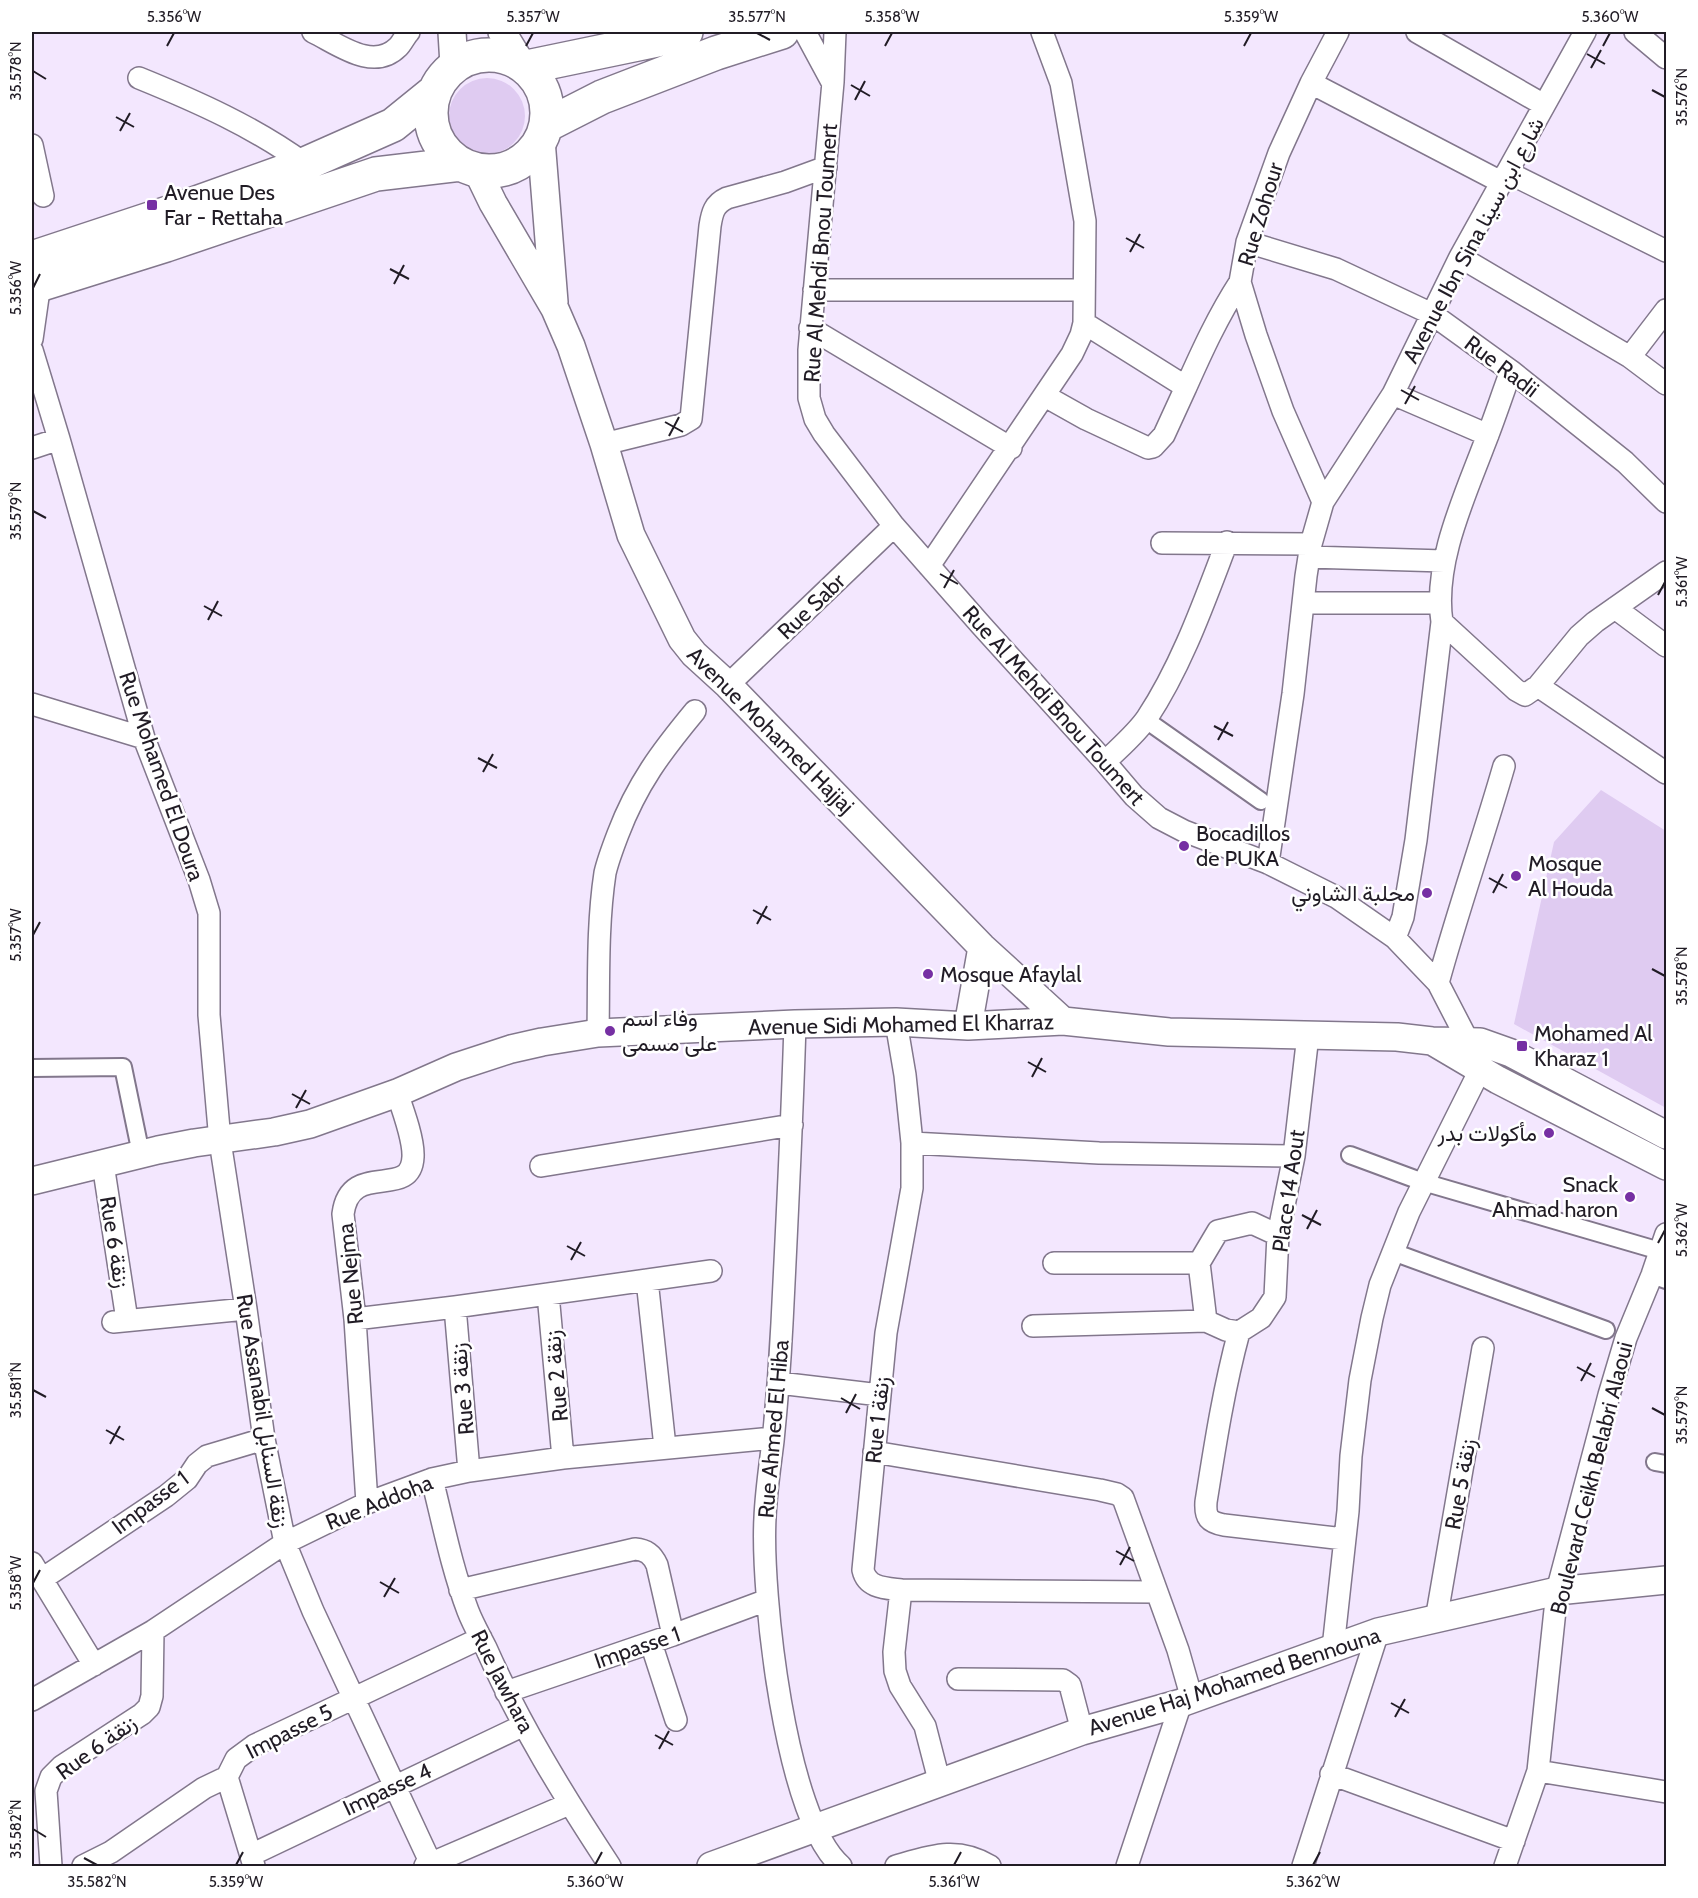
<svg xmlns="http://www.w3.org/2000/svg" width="1698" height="1898" font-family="Cabin,Vazirmatn,sans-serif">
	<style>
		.green { fill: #dfcbf1 }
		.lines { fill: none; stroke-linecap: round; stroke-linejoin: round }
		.pedestrian-casing { stroke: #82778c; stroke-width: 20 }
		.minor-casing { stroke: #82778c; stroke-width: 24 }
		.tertiary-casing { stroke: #82778c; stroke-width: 30 }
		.primary-casing { stroke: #82778c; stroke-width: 36 }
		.pedestrian { stroke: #fff; stroke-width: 16 }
		.minor { stroke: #fff; stroke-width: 21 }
		.tertiary { stroke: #fff; stroke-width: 27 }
		.primary { stroke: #fff; stroke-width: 33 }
		.ticks { fill: none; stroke: #211c25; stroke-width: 2 }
		.poi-dot { fill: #7630a3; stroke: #fff; stroke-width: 2 }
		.labels { text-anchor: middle; stroke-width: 5; stroke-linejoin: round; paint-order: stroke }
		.poi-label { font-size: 22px; fill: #211c25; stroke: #fff; text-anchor: start }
		.street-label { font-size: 22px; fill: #211c25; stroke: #fff }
		.neatline { fill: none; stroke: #211c25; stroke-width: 2 }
		.ticks-label { font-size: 15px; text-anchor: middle; fill: #211c25 }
	</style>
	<rect width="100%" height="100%" fill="#f3e7fe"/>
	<path class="green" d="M449 116a38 38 0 1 1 76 0a38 38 0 1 1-76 0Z
		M 1601,790 L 1666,831 L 1666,1108 L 1514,1024 L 1554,842 Z"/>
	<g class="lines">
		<defs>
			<path id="pedestrian" d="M 1146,720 L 1261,801
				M 32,1068 L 123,1067 L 141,1154
				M 1350,1155 L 1423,1182 L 1660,1251
				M 1393,1252 L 1606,1330
				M 1652,1275 L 1666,1280
				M 1655,1462 L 1666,1464"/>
			<path id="minor" d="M 313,32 C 338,44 373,72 398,47 C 402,43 405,36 409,32
				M 805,32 L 832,82
				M 835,32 L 833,82 L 809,350 L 809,398 L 815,419 L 824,434 L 894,526 L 981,625 L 1105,762 L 1134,796 L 1159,818 L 1184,831 L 1268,863 L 1336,897 L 1395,938 L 1438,983 L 1468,1041 L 1463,1053
				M 1417,32 L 1544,105
				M 1635,32 L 1666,58
				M 139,78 C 198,102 254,127 305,164
				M 1311,83 L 1501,182
				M 32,145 L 43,196
				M 1507,172 L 1666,251
				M 1247,242 L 1336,269 L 1432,314 L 1511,371 L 1625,462 L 1666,502
				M 1460,257 L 1630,357 L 1666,384
				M 814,290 L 1084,290
				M 1084,323 L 1186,387 C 1202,351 1218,316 1240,282
				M 810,328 L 1011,448
				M 32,339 L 40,283
				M 32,350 L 59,439 L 144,738 L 199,880 L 209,913 L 209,1015 L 220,1141 L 246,1309 L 264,1439 L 285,1543 L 313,1611 L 432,1866
				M 1630,357 L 1666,310
				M 1393,394 L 1488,435
				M 1045,396 L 1086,419 L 1148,448 L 1153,447 L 1164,435 L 1186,387
				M 604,444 L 681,425 L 691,419 L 710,226 C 712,213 714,204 727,198 L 785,182 L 826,167
				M 32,448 L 59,439
				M 1323,502 L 1283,411 L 1256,335 L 1240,282 L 1247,242 L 1279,153 L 1311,83 L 1338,32
				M 1162,543 L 1311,544
				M 1309,557 L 1444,561
				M 929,566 L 1072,354 L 1081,335 L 1084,323 L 1085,221 L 1061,83 L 1042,32
				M 1304,603 L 1439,603
				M 1615,608 L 1666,646
				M 1442,622 L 1516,690 L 1525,695 L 1538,686 L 1666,773
				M 728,685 L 894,526
				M 1538,686 L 1579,636 L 1595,622 L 1666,572
				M 32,704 L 144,738
				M 1105,762 C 1119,748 1136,734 1147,718 C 1182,665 1204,602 1227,542
				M 1268,863 L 1293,694 L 1306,576 L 1311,544 L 1323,502 L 1393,394 L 1460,257 L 1585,32
				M 1395,938 L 1403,917 L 1416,840 L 1442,622 C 1433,564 1464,498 1484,445 C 1494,420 1502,395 1511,371
				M 1438,983 C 1458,910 1483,839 1504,766
				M 896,1022 L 905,1075 L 912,1143 L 912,1188 L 886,1333 L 863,1570 C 867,1588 885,1588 901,1590 L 894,1652 L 895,1671 L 900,1686 L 925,1726 L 940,1784
				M 795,1024 C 792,1124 787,1223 782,1323 C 780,1362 777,1402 773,1441 C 770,1466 766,1492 765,1518 C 761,1592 785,1818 841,1866
				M 598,1033 C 599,980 597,926 605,873 C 608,860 613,847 618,834 C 637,784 661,752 695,711
				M 912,1143 L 1099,1153 L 1294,1156
				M 103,1164 L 127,1320
				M 541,1166 L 792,1125
				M 1054,1263 L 1199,1263
				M 647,1280 L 665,1447
				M 548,1294 L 563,1458
				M 455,1307 L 469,1471
				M 355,1319 L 455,1307 L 711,1271
				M 1206,1321 L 1199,1263 L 1218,1231 L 1252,1223 L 1278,1235
				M 113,1322 L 246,1309
				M 1033,1326 L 1206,1321 L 1226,1330 L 1239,1332
				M 1239,1332 C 1224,1387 1215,1445 1206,1502 C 1205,1518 1209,1522 1224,1525 L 1344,1539
				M 1239,1332 L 1261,1318 L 1275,1297 L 1278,1235 L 1294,1156 L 1308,1035
				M 779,1383 L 880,1395
				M 874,1452 L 1100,1490 L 1117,1494 L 1123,1498 L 1178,1650 L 1192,1699
				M 432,1479 C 443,1523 452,1569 468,1611 C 473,1624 480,1636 486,1648 C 520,1725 564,1796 610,1866
				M 367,1503 L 355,1319 L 343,1214 C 350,1159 411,1201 413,1157 C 414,1140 403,1110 397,1093
				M 32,1563 L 94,1665
				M 42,1579 L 166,1496 L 187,1479 L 197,1464 L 207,1456 L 264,1439
				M 460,1590 L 635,1549 C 646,1550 652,1554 657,1565 L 673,1635
				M 901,1590 L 1156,1592
				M 1436,1620 L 1483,1348
				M 651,1643 L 676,1720
				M 1333,1648 L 1348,1511 L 1351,1456 L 1360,1380 L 1372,1318 L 1380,1285 L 1409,1212 L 1480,1070
				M 958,1679 L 1063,1680 L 1070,1685 L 1082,1731
				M 506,1692 L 673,1635 L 767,1600
				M 32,1700 L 153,1631 L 285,1543 L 367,1503 L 432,1479 L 469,1471 L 563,1458 L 773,1438
				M 1538,1771 L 1666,1792
				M 1331,1774 L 1514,1841
				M 227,1777 L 254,1866
				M 251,1855 L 524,1725
				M 51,1866 L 46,1791 L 51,1777 L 62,1766 L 142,1714 L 149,1707 L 152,1696 L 153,1631
				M 83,1866 L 111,1852 L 204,1788 L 227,1777 L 236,1759 L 255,1745 L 481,1638
				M 425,1866 L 569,1804
				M 896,1866 C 931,1856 957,1846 990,1866
				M 1127,1866 L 1181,1703
				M 1303,1866 L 1378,1632
				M 1505,1866 L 1538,1771 L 1557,1591 L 1609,1395 L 1626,1338 L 1652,1275 L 1666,1234"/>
			<path id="tertiary" d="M 452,32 L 454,65
				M 502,32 L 521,63
				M 541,140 L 554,302
				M 477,170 L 493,203 L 555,309 L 571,346 L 604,444 L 631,535 L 682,639 L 694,654 L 728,685 L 982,947 L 1063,1021
				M 968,1026 L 982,947
				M 1432,1041 L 1498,1080 L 1666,1166
				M 32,1181 L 158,1150 L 194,1143 L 274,1132 L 310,1124 L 397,1093 L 456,1067 L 511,1049 L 542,1042 L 598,1033 L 795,1024 L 896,1022 L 968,1026 L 1063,1021 L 1169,1032 L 1397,1037 L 1432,1041 L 1480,1042 L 1511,1053 L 1666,1135
				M 711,1866 L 1082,1731 L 1181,1703 L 1378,1632 L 1557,1591 L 1666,1580"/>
			<path id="primary" d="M431 113a58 58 0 1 1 116 0a58 58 0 1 1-116 0Z
				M 527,67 L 657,40 L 686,32
				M 547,125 L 602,97 L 716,53 L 782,32
				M 32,258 L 171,212 L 305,164 L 393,125 L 435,91
				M 32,287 L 166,245 L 376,174 L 461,164"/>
		</defs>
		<use href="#pedestrian" class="pedestrian-casing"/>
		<use href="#minor" class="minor-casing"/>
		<use href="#tertiary" class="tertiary-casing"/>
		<use href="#primary" class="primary-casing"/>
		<use href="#pedestrian" class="pedestrian"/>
		<use href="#minor" class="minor"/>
		<use href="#tertiary" class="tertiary"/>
		<use href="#primary" class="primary"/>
	</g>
	<path class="ticks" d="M 757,33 L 770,40M 167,46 L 174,33M 526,46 L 533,33M 885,46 L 892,33M 1244,46 L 1251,33M 1603,46 L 1610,33M 1587,54 L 1605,64M 1591,68 L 1601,50M 33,71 L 46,79M 851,85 L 870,96M 1652,90 L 1665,97M 855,100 L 865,81M 116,117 L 134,127M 120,131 L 130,113M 1126,238 L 1144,248M 1130,252 L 1140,234M 390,269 L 409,279M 394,284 L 404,265M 33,288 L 40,274M 1401,390 L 1419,400M 1405,404 L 1415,386M 665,422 L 683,432M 669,436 L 679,417M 33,511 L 46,518M 940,574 L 958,584M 944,588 L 954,570M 1658,595 L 1665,582M 204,606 L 222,616M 208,620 L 218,601M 1214,726 L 1233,736M 1218,740 L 1228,722M 478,758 L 497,768M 483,772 L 493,754M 1489,878 L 1507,888M 1493,893 L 1503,874M 753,910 L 771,920M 757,924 L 767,906M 33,935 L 40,922M 1652,969 L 1665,976M 1028,1062 L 1046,1072M 1032,1077 L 1042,1058M 292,1094 L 310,1104M 296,1108 L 306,1090M 1302,1215 L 1321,1225M 1307,1229 L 1317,1210M 1658,1243 L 1665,1230M 567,1246 L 585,1256M 571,1260 L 581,1242M 1577,1367 L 1595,1377M 1581,1381 L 1591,1363M 33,1390 L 46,1397M 841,1398 L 860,1409M 1652,1408 L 1665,1415M 846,1413 L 856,1394M 106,1430 L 124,1440M 110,1444 L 120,1426M 1116,1551 L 1134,1561M 1120,1565 L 1130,1547M 380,1582 L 399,1593M 33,1583 L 40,1570M 384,1597 L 395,1578M 1391,1703 L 1409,1713M 1395,1717 L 1405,1699M 655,1735 L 673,1745M 659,1749 L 669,1731M 33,1829 L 46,1837M 84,1858 L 97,1865M 236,1865 L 243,1852M 595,1865 L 602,1852M 954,1865 L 961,1852M 1313,1865 L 1320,1852"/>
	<g class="poi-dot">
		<rect x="146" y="199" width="12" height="12" rx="3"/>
		<circle cx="1184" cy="846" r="6"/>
		<circle cx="1516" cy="876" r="6"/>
		<circle cx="1427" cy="893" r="6"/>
		<circle cx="928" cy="974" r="6"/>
		<circle cx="610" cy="1031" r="6"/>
		<rect x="1516" y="1040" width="12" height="12" rx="3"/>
		<circle cx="1549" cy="1133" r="6"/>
		<circle cx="1630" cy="1197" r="6"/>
	</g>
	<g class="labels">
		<g class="poi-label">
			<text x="164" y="200">Avenue Des<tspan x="164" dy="25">Far - Rettaha</tspan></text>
			<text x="1196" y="841">Bocadillos<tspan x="1196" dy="25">de PUKA</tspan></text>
			<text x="1528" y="871">Mosque<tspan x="1528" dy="25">Al Houda</tspan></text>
			<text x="1415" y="901" text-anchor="end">محلبة الشاوني</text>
			<text x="940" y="982">Mosque Afaylal</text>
			<text x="622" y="1026">وفاء اسم<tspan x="622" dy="25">على مسمى</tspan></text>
			<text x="1534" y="1041">Mohamed Al<tspan x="1534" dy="25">Kharaz 1</tspan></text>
			<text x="1537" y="1141" text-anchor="end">مأكولات بدر</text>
			<text x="1618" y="1192" text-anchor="end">Snack<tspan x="1618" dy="25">Ahmad haron</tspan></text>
		</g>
		<g class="street-label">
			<text transform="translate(1260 214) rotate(-73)" y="8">Rue Zohour</text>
			<text transform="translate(1473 240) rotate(-62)" y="8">Avenue Ibn Sina شارع ابن سينا</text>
			<text transform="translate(820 253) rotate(-86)" y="8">Rue Al Mehdi Bnou Toumert</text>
			<text transform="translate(1502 366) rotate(37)" y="8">Rue Radii</text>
			<text transform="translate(811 606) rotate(-44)" y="8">Rue Sabr</text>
			<text transform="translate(1054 705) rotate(48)" y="8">Rue Al Mehdi Bnou Toumert</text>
			<text transform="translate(771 730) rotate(45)" y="8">Avenue Mohamed Hajjaj</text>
			<text transform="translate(162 776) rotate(71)" y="8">Rue Mohamed El Doura</text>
			<text transform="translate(901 1024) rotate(-1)" y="8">Avenue Sidi Mohamed El Kharraz</text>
			<text transform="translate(1288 1191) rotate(-82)" y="8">Place 14 Aout</text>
			<text transform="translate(115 1242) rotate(81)" y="8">Rue 6 زنقة</text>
			<text transform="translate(350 1274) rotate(-96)" y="8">Rue Nejma</text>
			<text transform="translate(556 1376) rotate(-95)" y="8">Rue 2 زنقة</text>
			<text transform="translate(462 1389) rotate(-95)" y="8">Rue 3 زنقة</text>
			<text transform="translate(263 1411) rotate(81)" y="8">Rue Assanabil زنقة السنابل</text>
			<text transform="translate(877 1420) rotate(-84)" y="8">Rue 1 زنقة</text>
			<text transform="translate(773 1429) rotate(-85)" y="8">Rue Ahmed El Hiba</text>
			<text transform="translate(1591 1478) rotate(-76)" y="8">Boulevard Ceikh Belabri Alaoui</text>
			<text transform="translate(1460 1484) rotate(-80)" y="8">Rue 5 زنقة</text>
			<text transform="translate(150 1502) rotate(-37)" y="8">Impasse 1</text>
			<text transform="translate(379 1502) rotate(-22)" y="8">Rue Addoha</text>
			<text transform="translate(637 1647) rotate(-19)" y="8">Impasse 1</text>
			<text transform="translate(503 1681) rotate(63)" y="8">Rue Jawhara</text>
			<text transform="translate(1234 1681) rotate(-18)" y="8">Avenue Haj Mohamed Bennouna</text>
			<text transform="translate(289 1731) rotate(-27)" y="8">Impasse 5</text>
			<text transform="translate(96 1747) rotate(-36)" y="8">Rue 6 زنقة</text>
			<text transform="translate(387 1789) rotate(-25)" y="8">Impasse 4</text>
		</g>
	</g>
	<rect width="1698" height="1898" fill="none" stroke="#ffffff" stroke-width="66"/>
	<rect x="33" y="33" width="1632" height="1832" class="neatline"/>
	<g class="ticks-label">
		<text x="174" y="22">5.356°W</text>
		<text x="533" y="22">5.357°W</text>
		<text x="757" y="22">35.577°N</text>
		<text x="892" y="22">5.358°W</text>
		<text x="1251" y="22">5.359°W</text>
		<text x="1610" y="22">5.360°W</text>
		<text transform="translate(16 71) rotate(-90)" y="5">35.578°N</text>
		<text transform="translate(1682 97) rotate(-90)" y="5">35.576°N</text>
		<text transform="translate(16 288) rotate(-90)" y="5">5.356°W</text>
		<text transform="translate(16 511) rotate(-90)" y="5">35.579°N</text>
		<text transform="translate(1682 582) rotate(-90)" y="5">5.361°W</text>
		<text transform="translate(16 935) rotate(-90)" y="5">5.357°W</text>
		<text transform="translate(1682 976) rotate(-90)" y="5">35.578°N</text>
		<text transform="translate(1682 1230) rotate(-90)" y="5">5.362°W</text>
		<text transform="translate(16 1390) rotate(-90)" y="5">35.581°N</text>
		<text transform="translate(1682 1415) rotate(-90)" y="5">35.579°N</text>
		<text transform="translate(16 1583) rotate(-90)" y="5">5.358°W</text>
		<text transform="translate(16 1829) rotate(-90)" y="5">35.582°N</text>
		<text x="97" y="1887">35.582°N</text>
		<text x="236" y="1887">5.359°W</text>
		<text x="595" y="1887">5.360°W</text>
		<text x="954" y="1887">5.361°W</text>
		<text x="1313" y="1887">5.362°W</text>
	</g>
</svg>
